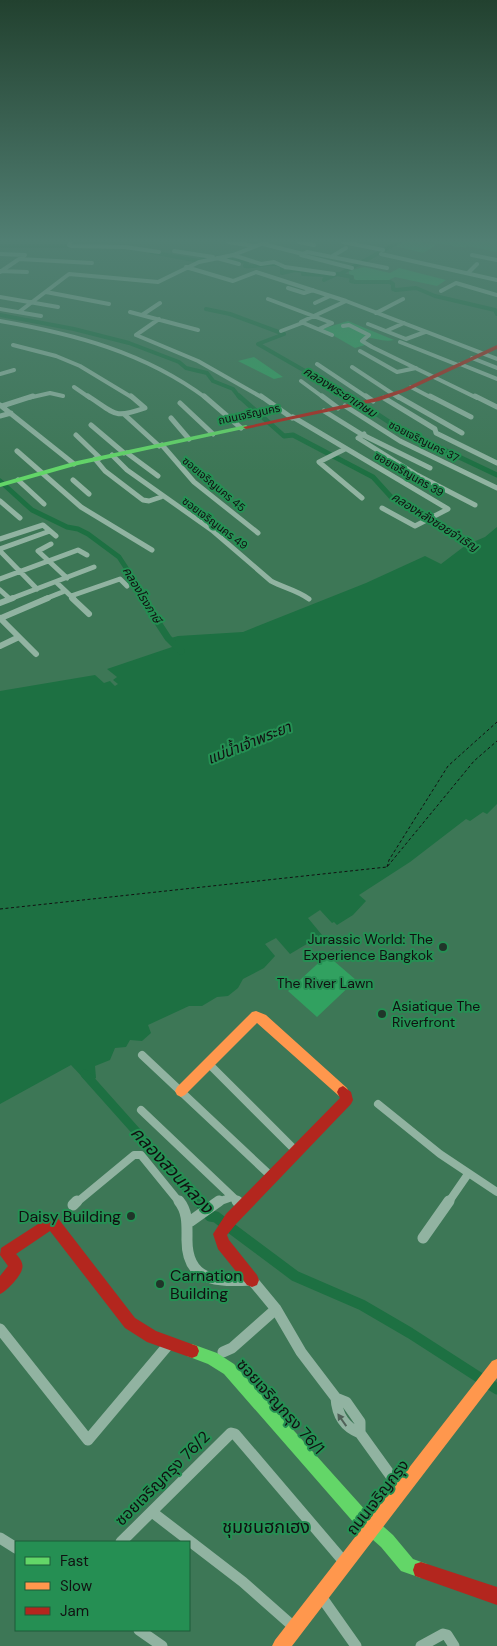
<svg xmlns="http://www.w3.org/2000/svg" width="497" height="1646" font-family="'DM Sans','Noto Sans Thai',sans-serif">
	<style>
		.green { fill: #31a160 }
		.water { fill: #1d7042 }
		.lines { fill: none; stroke-linecap: round; stroke-linejoin: round }
		.canal-far4 { stroke: #1d7042; stroke-width: 4 }
		.canal-far3 { stroke: #1d7042; stroke-width: 5 }
		.canal-far2 { stroke: #1d7042; stroke-width: 7 }
		.canal-far1 { stroke: #1d7042; stroke-width: 9 }
		.canal { stroke: #1d7042; stroke-width: 11 }
		.ferry { stroke: #111; stroke-width: 1; stroke-dasharray: 3 2.5; stroke-linecap: butt }
		.street-far4 { stroke: #91b3a1; stroke-width: 4 }
		.street-far3 { stroke: #91b3a1; stroke-width: 5 }
		.street-far2 { stroke: #91b3a1; stroke-width: 6 }
		.street-far1 { stroke: #91b3a1; stroke-width: 8 }
		.street { stroke: #91b3a1; stroke-width: 11 }
		.fast { fill: #63d668; fill-rule: evenodd }
		.slow { fill: #ff974d; fill-rule: evenodd }
		.jam { fill: #b3261e; fill-rule: evenodd }
		.oneway { fill: #516259 }
		.poi-dot { fill: #203529; stroke: #258f53; stroke-width: 2 }
		.labels { text-anchor: middle; stroke-width: 4; stroke-linejoin: round; paint-order: stroke }
		.far-street-label { font-size: 11px; fill: #111; stroke: #258f53 }
		.far-water-label { font-size: 12px; font-style: italic; fill: #111; stroke: #258f53 }
		.poi-label { font-size: 14px; fill: #111; stroke: #258f53; text-anchor: end }
		.park-label { font-size: 14px; fill: #111; stroke: #258f53 }
		.water-label { font-size: 15px; font-style: italic; fill: #111; stroke: #258f53 }
		.near-poi-label { font-size: 16px; fill: #111; stroke: #258f53; text-anchor: end }
		.near-street-label { font-size: 16px; fill: #111; stroke: #258f53 }
		.near-water-label { font-size: 18px; font-style: italic; fill: #111; stroke: #258f53 }
		.near-neighbourhood-label { font-size: 18px; fill: #111; stroke: #258f53 }
	</style>
	<rect width="100%" height="100%" fill="#3d7756"/>
	<path class="green" d="M 403,242 L 421,242 L 436,245 L 423,253 L 394,246 Z
		M 429,242 L 497,242 L 497,252 L 467,246 L 466,248 Z
		M 364,267 L 390,273 L 399,268 L 446,280 L 437,286 L 395,277 L 389,280 L 357,281 L 349,274 L 349,271 Z
		M 348,321 L 394,340 C 381,343 372,335 360,339 L 365,345 L 355,348 L 322,329 Z
		M 254,357 L 283,377 L 274,379 L 238,361 Z
		M 327,955 L 356,980 L 317,1017 L 288,991 Z"/>
	<path class="water" d="M 497,527 L 497,804 L 487,814 L 483,812 L 470,821 L 466,819 L 410,862 L 359,895 L 366,901 L 353,915 L 337,925 L 334,922 L 332,923 L 320,910 L 308,918 L 322,935 L 290,954 L 276,938 L 265,944 L 275,956 L 264,968 L 243,979 L 238,988 L 228,996 L 217,997 L 202,1006 L 189,1006 L 148,1025 L 151,1033 L 142,1041 L 130,1040 L 126,1047 L 115,1048 L 110,1060 L 95,1066 L 96,1078 L 88,1083 L 71,1065 L 0,1104 L 0,691 L 95,675 L 104,683 L 110,681 L 115,686 L 118,684 L 113,680 L 117,677 L 107,669 L 175,646 L 171,638 L 178,636 L 243,632 L 366,583 L 425,556 L 441,564 L 466,545 L 485,537 Z"/>
	<g class="lines">
		<path class="canal-far4" d="M 0,246 L 78,246
			M 151,252 L 199,261 L 206,259
			M 222,259 L 247,262 L 245,266 C 258,268 270,260 282,266 L 282,273 L 295,270 L 304,271 L 303,274 L 327,275 L 324,280 L 337,274 L 352,277 L 351,281 L 355,282 L 390,282 L 393,284 L 393,289 L 396,290 L 416,288 L 435,296 L 495,310 L 497,314
			M 340,274 L 399,242
			M 206,309 L 230,314 L 284,334 L 258,344 L 352,398
			M 0,315 L 74,329 L 129,343 L 179,362 L 186,368 L 207,373 L 213,381 L 233,389 L 240,398"/>
		<path class="canal-far3" d="M 239,396 L 284,436 L 293,435 L 373,477 L 392,498 L 477,549
			M 350,396 L 398,428 L 497,475
			M 0,481 L 32,510 L 67,527 L 78,529 L 88,534 L 119,557 L 132,577 L 143,599"/>
		<path class="canal-far2" d="M 142,598 L 168,638 L 181,651"/>
		<path class="canal-far1" d="M 85,1074 L 200,1203"/>
		<path class="canal" d="M 199,1201 L 210,1216 L 216,1217 L 295,1276 L 362,1305 L 410,1333 L 497,1389"/>
		<path class="ferry" d="M 387,867 L 389,860 L 448,766 L 497,722
			M 0,909 L 387,867 L 474,761 L 497,741"/>
		<path class="street-far4" d="M 71,242 L 69,245 L 71,246 L 125,247 L 159,252
			M 228,242 L 255,246
			M 299,242 L 314,245
			M 343,242 L 383,250
			M 263,244 L 303,254
			M 174,251 L 213,257
			M 0,254 L 25,255 L 0,272
			M 381,254 L 497,280
			M 233,255 L 261,264 L 274,262 L 285,267 L 334,274
			M 472,255 L 497,260
			M 331,257 L 346,248
			M 217,258 L 239,264
			M 19,259 L 92,263
			M 186,267 L 233,281 L 256,272 L 346,301 L 497,359
			M 352,268 L 301,255 L 307,252 L 387,268
			M 0,271 L 27,272
			M 468,273 L 477,264
			M 288,288 L 304,293 L 313,290
			M 441,291 L 456,283 L 497,295
			M 46,292 L 109,304
			M 0,297 L 58,307
			M 268,299 L 332,323 L 319,329
			M 315,303 L 330,296
			M 0,309 L 41,316
			M 19,312 L 69,274 L 158,282 L 199,262 L 233,255 L 267,242
			M 130,312 L 198,330
			M 376,313 L 403,299
			M 142,315 L 160,303
			M 159,319 L 136,335 L 198,361 L 263,398
			M 0,321 C 74,334 144,352 206,398
			M 368,324 L 406,339 L 425,332
			M 343,326 L 349,325 L 369,335 L 362,341 L 372,347 L 477,398
			M 281,331 L 302,323
			M 386,331 L 404,323
			M 332,335 L 301,322 L 346,301
			M 400,342 L 458,365
			M 13,345 L 56,356 L 80,366 L 133,398
			M 360,351 L 397,372 L 416,368
			M 472,358 L 497,368
			M 317,364 L 368,398
			M 460,364 L 497,379
			M 352,367 L 399,398
			M 0,374 L 14,370
			M 301,381 L 324,398
			M 74,387 L 90,398
			M 411,387 L 432,398
			M 28,398 L 50,393 L 63,396"/>
		<path class="street-far3" d="M 88,396 C 116,414 113,419 145,408 L 131,396
			M 204,396 L 241,428
			M 261,396 L 292,418
			M 322,396 L 338,408
			M 366,396 L 373,401
			M 397,396 L 462,433
			M 430,396 L 471,417
			M 475,396 L 497,407
			M 384,398 L 435,429 L 436,433 L 497,463
			M 180,403 L 213,434
			M 0,405 L 74,464
			M 2,406 L 33,396
			M 345,406 L 400,441 L 497,488
			M 324,411 L 361,434 L 430,468
			M 125,415 L 159,446
			M 0,416 L 11,413
			M 293,417 L 448,509 L 415,526 L 382,508
			M 171,418 L 189,439
			M 91,425 L 124,453
			M 364,434 L 358,438 L 417,475 L 475,505
			M 76,435 L 100,458
			M 162,445 L 194,482 L 258,533
			M 345,449 L 319,462 L 362,498
			M 17,451 L 81,507 L 152,550
			M 127,453 L 158,476
			M 112,455 L 127,470 L 213,531 L 271,581 C 284,588 297,590 309,599
			M 95,459 L 105,471 L 143,500 L 149,501 L 161,497
			M 18,480 L 44,504
			M 73,480 L 89,494
			M 0,501 L 20,518
			M 0,539 L 43,525 L 56,536
			M 51,544 L 38,551 L 67,578
			M 0,549 L 50,531
			M 0,551 L 37,589
			M 0,579 L 78,550 L 87,555
			M 56,582 L 74,599
			M 0,590 L 10,599
			M 71,596 L 120,579 L 127,586
			M 10,599 L 94,567
			M 45,599 L 65,591"/>
		<path class="street-far2" d="M 72,598 L 89,614
			M 0,603 L 13,598
			M 0,618 L 36,654
			M 1,618 L 48,598
			M 0,646 L 19,637"/>
		<path class="street-far1" d="M 142,1055 L 273,1178
			M 209,1064 L 297,1152
			M 378,1104 L 440,1154 L 497,1192
			M 141,1110 L 239,1203
			M 76,1203 L 134,1155 L 141,1155 L 180,1203
			M 215,1203 L 232,1197
			M 448,1203 L 468,1174"/>
		<path class="street" d="M 179,1201 C 188,1212 187,1225 187,1238 C 186,1282 217,1282 252,1280 L 276,1309 L 301,1352 L 336,1398 L 346,1402 L 360,1422 L 360,1433 L 401,1490
			M 237,1201 L 243,1207
			M 73,1205 L 77,1201
			M 188,1223 L 219,1201
			M 423,1238 L 449,1201
			M 0,1329 L 88,1440 L 169,1344
			M 223,1352 L 232,1348 L 276,1309
			M 336,1398 C 337,1415 344,1427 360,1433
			M 152,1512 L 243,1582 L 295,1628
			M 0,1538 L 16,1548
			M 121,1542 L 231,1433 L 235,1434 L 345,1563
			M 320,1595 L 356,1646
			M 139,1630 L 162,1646
			M 421,1646 L 443,1634 L 447,1635 L 454,1646"/>
		<path class="fast" d="M 246,425 L 249,427 L 248,428 L 78,465 L 0,487 L 0,483 L 77,461 Z
			M 192,1344 L 217,1353 L 234,1364 L 367,1512 L 393,1535 L 413,1559 L 427,1564 L 429,1570 L 427,1576 L 421,1578 L 401,1571 L 381,1547 L 355,1524 L 224,1374 L 208,1364 L 187,1356 L 185,1351 L 187,1346 Z"/>
		<path class="slow" d="M 256,1011 L 266,1015 L 347,1088 L 349,1092 L 347,1096 L 343,1098 L 339,1096 L 257,1023 L 185,1095 L 181,1097 L 177,1095 L 175,1091 L 177,1087 L 252,1012 Z
			M 497,1359 L 497,1378 L 292,1646 L 272,1646 L 275,1640 L 492,1361 Z"/>
		<path class="jam" d="M 497,345 L 497,349 L 407,391 L 379,401 L 246,429 L 243,427 L 375,398 L 403,389 Z
			M 343,1086 L 351,1092 L 353,1100 L 351,1104 L 236,1224 L 227,1235 L 229,1240 L 257,1275 L 259,1280 L 257,1285 L 252,1287 L 247,1285 L 218,1249 L 213,1234 L 226,1214 L 340,1098 L 337,1092 L 339,1088 Z
			M 52,1215 L 57,1217 L 135,1318 L 156,1331 L 197,1346 L 199,1351 L 197,1356 L 192,1358 L 147,1342 L 125,1328 L 50,1231 L 16,1254 C 20,1258 24,1264 22,1269 C 21,1276 6,1292 0,1294 L 0,1276 L 8,1266 L 0,1255 L 1,1248 Z
			M 421,1562 L 497,1587 L 497,1605 L 415,1576 L 413,1570 L 415,1564 Z"/>
	</g>
	<defs><path id="oneway-solid" d="M-6-.8H1V-3.2L6.5 0L1 3.2V.8H-6Z" transform="scale(1.25)"/></defs>
	<use class="oneway" href="#oneway-solid" transform="translate(342 1420) rotate(-125)"/>
	<linearGradient id="sky" x2="0" y2="1"><stop stop-color="#22412f"/><stop offset="0.51" stop-color="#517f73"/><stop offset="1" stop-color="#517f73" stop-opacity="0"/></linearGradient>
	<rect width="497" height="472" fill="url(#sky)"/>
	<g class="poi-dot">
		<circle cx="443" cy="947" r="5"/>
		<circle cx="382" cy="1014" r="5"/>
		<circle cx="131" cy="1216" r="5"/>
		<circle cx="160" cy="1284" r="5"/>
	</g>
	<g class="labels">
		<g class="far-street-label">
			<text transform="translate(249 414) rotate(-12)" y="4">ถนนเจริญนคร</text>
			<text transform="translate(424 441) rotate(27)" y="4">ซอยเจริญนคร 37</text>
			<text transform="translate(409 474) rotate(30)" y="4">ซอยเจริญนคร 39</text>
			<text transform="translate(214 484) rotate(40)" y="4">ซอยเจริญนคร 45</text>
			<text transform="translate(215 523) rotate(37)" y="4">ซอยเจริญนคร 49</text>
		</g>
		<g class="far-water-label">
			<text transform="translate(340 392) rotate(32)" y="4">คลองพระยาเกษม</text>
			<text transform="translate(435 522) rotate(32)" y="4">คลองหลังซอยจำเริญ</text>
			<text transform="translate(142 595) rotate(59)" y="4">คลองโรงภาษี</text>
		</g>
		<g class="poi-label">
			<text x="433" y="944">Jurassic World: The<tspan x="433" dy="16">Experience Bangkok</tspan></text>
			<text x="392" y="1011" text-anchor="start">Asiatique The<tspan x="392" dy="16">Riverfront</tspan></text>
		</g>
		<g class="park-label">
			<text x="325" y="988">The River Lawn</text>
		</g>
		<g class="water-label">
			<text transform="translate(249 743) rotate(-22)" y="5">แม่น้ำเจ้าพระยา</text>
		</g>
		<g class="near-poi-label">
			<text x="121" y="1222">Daisy Building</text>
			<text x="170" y="1281" text-anchor="start">Carnation<tspan x="170" dy="18">Building</tspan></text>
		</g>
		<g class="near-street-label">
			<text transform="translate(281 1406) rotate(48)" y="6">ซอยเจริญกรุง 76/1</text>
			<text transform="translate(162 1478) rotate(-45)" y="6">ซอยเจริญกรุง 76/2</text>
			<text transform="translate(377 1497) rotate(-52)" y="6">ถนนเจริญกรุง</text>
		</g>
		<g class="near-water-label">
			<text transform="translate(172 1170) rotate(47)" y="6">คลองสวนหลวง</text>
		</g>
		<g class="near-neighbourhood-label">
			<text x="266" y="1533">ชุมชนฮกเฮง</text>
		</g>
	</g>
	<rect x="15" y="1541" width="175" height="90" fill="#258f53" stroke="#1d5d39"/>
	<rect x="25" y="1557" width="25" height="8" fill="#63d668" stroke="#1d5d39"/>
	<text x="60" y="1566" font-size="15" fill="#111111">Fast</text>
	<rect x="25" y="1582" width="25" height="8" fill="#ff974d" stroke="#1d5d39"/>
	<text x="60" y="1591" font-size="15" fill="#111111">Slow</text>
	<rect x="25" y="1607" width="25" height="8" fill="#b3261e" stroke="#1d5d39"/>
	<text x="60" y="1616" font-size="15" fill="#111111">Jam</text>
</svg>
